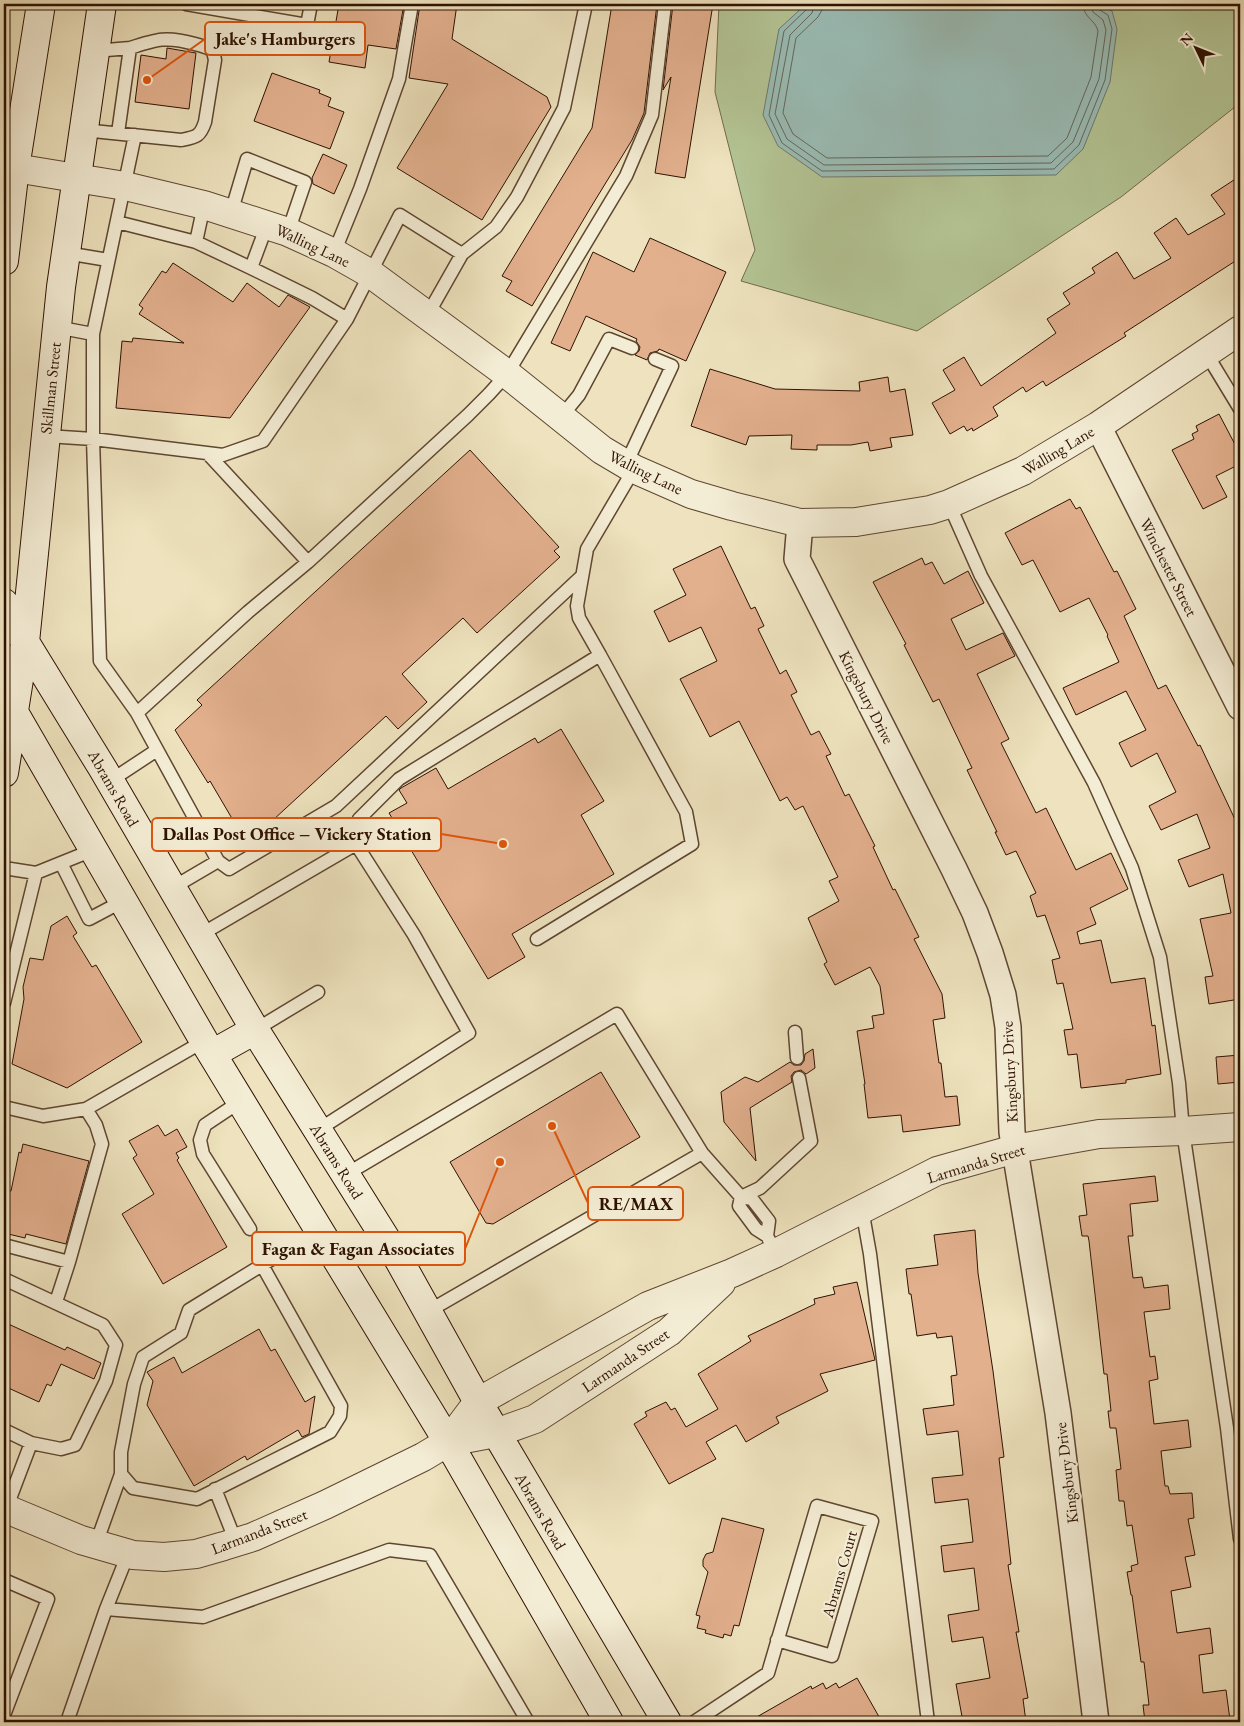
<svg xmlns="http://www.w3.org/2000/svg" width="1244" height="1726" font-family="'EB Garamond',serif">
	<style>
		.green { fill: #b4c595; stroke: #716b4c }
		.water { fill: #9abdb6; stroke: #6f786e }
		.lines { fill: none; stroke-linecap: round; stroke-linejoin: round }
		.shore { stroke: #64675c; stroke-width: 1 }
		.building { fill: #e3b08e; stroke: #2e1102 }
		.service-casing { stroke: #5e4631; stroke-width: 15 }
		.minor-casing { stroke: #5e4631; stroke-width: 28 }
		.tertiary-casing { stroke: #5e4631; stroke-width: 30 }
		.secondary-casing { stroke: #2e1102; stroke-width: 30 }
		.service { stroke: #f4edd5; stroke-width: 12 }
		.minor { stroke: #f4edd5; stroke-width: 25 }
		.tertiary { stroke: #f4edd5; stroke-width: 28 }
		.secondary { stroke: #f4edd5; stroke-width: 28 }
		.labels { text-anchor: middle; stroke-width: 4.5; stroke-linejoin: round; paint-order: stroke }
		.street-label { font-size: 16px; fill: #2e1102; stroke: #f4edd5 }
		.leader { fill: none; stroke: #df550c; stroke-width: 2 }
		.callout-dot { fill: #df550c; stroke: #f4edd5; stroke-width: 2 }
		.callout { fill: #f4edd5; stroke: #df550c; stroke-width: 2 }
		.callout-label { font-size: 18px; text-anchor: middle; font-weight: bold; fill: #2e1102 }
	</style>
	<rect width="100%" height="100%" fill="#eee3be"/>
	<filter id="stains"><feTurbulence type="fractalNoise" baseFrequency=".004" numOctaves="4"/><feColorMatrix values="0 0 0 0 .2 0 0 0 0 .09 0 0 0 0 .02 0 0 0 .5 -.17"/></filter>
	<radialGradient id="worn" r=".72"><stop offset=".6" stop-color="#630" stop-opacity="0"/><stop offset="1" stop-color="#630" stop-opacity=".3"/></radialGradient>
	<path class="green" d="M 719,4 L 1240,4 L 1240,103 L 1121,197 L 917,331 L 741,281 L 755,250 L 715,92 Z"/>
	<path class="water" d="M 849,4 L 1098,4 L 1112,11 L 1117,29 L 1110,82 L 1083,149 L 1056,175 L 822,177 L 778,146 L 763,115 L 779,29 L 805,5 Z"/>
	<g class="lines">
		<path class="shore" d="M 809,4 L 807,9 L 784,31 L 769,115 L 782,143 L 822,171 L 1054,169 L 1079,145 L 1105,80 L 1112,29 L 1108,15 L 1098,9 L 1097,4
			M 815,4 L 812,13 L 790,35 L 775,114 L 787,139 L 824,165 L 1051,163 L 1073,142 L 1099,79 L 1106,30 L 1103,20 L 1093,12 L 1091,4
			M 823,4 L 822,10 L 818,17 L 796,38 L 783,113 L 793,134 L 827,158 L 1048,156 L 1067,138 L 1091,77 L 1098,31 C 1095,19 1084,19 1083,4"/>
	</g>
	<path class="building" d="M 339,4 L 404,4 L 396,49 L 368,45 L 365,68 L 329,62 Z
		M 420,4 L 457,4 L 452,39 L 547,97 L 551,107 L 482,220 L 397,168 L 448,84 L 409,78 Z
		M 612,4 L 657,4 L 644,113 L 632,140 L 591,207 L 532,306 L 506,291 L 512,281 L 502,276 L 592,128 Z
		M 673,4 L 713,4 L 685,178 L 655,173 L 671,77 L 663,90 Z
		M 167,48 L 196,53 L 189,109 L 135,102 L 141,55 L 166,59 Z
		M 272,73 L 320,90 L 319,93 L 331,98 L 328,106 L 344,112 L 330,149 L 254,121 Z
		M 323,154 L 347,165 L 334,194 L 313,184 L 312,178 Z
		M 1240,176 L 1240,258 L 1124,333 L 1126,336 L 1046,386 L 1043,381 L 1026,392 L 1023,387 L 993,407 L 998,416 L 973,431 L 972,428 L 967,431 L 964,426 L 950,434 L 932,403 L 955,390 L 943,370 L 964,357 L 981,386 L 1056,333 L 1047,319 L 1070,304 L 1063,293 L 1095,273 L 1092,268 L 1117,252 L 1134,279 L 1171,258 L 1154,233 L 1176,218 L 1188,235 L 1225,214 L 1211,195 Z
		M 650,238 L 726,272 L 686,361 L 659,349 L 658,351 L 650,353 L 647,360 L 635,355 L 639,351 L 640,347 L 636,341 L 637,339 L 586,316 L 570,351 L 551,343 L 593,252 L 634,272 Z
		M 173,263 L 233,302 L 247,283 L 279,307 L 288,295 L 310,307 L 230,418 L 116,408 L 122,341 L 132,342 L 133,338 L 184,343 L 139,314 L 143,308 L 139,305 L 162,271 L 166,273 Z
		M 710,369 L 775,389 L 860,391 L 859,382 L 888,377 L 890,392 L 905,389 L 913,435 L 890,438 L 892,447 L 870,451 L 868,442 L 851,445 L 817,445 L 817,450 L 791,449 L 792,435 L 749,436 L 746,445 L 691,426 Z
		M 1219,414 L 1240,454 L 1240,464 L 1216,476 L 1227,497 L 1203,509 L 1172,450 L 1194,439 L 1192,434 L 1198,431 L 1196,426 Z
		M 470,450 L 559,547 L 554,551 L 560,557 L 477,633 L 463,618 L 402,674 L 427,702 L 398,729 L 386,716 L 247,844 L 210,781 L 208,783 L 175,730 L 202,705 L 197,700 Z
		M 1070,499 L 1076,509 L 1080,507 L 1114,572 L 1117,571 L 1136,609 L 1124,616 L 1158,689 L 1166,685 L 1198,746 L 1200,745 L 1240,830 L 1240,999 L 1209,1004 L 1205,977 L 1213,976 L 1200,919 L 1231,913 L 1223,874 L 1189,887 L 1178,860 L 1210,848 L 1197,814 L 1161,830 L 1149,806 L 1176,792 L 1157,753 L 1131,767 L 1119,743 L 1146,730 L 1126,691 L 1076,715 L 1063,688 L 1119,662 L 1107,636 L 1108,635 L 1089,598 L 1060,612 L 1033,560 L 1022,565 L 1005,533 Z
		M 721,546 L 751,609 L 755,607 L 764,626 L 758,629 L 780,674 L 786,670 L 797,692 L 791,695 L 811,735 L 819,731 L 831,754 L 826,756 L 845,796 L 849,794 L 875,846 L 873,847 L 893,890 L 895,889 L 919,937 L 914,939 L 942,994 L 945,1018 L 933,1020 L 939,1063 L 941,1063 L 945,1097 L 957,1096 L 960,1125 L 903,1132 L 901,1115 L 868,1118 L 864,1084 L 865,1084 L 857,1031 L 874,1028 L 872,1016 L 884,1014 L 880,986 L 870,967 L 835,985 L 824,964 L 827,962 L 808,918 L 839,901 L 829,881 L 838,877 L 803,806 L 795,810 L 787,797 L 780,801 L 739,721 L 710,737 L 680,679 L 717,661 L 701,627 L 669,642 L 654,611 L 686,595 L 673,569 Z
		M 922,558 L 925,565 L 932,562 L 944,584 L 968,571 L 984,603 L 951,619 L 966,650 L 1003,633 L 1015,656 L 977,674 L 1009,739 L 1001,743 L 1036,813 L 1046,808 L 1076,870 L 1111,853 L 1128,889 L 1090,908 L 1096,924 L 1077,932 L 1080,944 L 1101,940 L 1111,983 L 1145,978 L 1152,1026 L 1155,1025 L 1161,1074 L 1126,1080 L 1126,1083 L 1081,1088 L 1077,1054 L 1068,1055 L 1064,1030 L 1073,1029 L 1063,983 L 1057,984 L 1052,960 L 1060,958 L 1045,915 L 1037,917 L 1030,896 L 1036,893 L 1016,851 L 1006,855 L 995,832 L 997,832 L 967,770 L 972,768 L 939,699 L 933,702 L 904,645 L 906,644 L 873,582 Z
		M 561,729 L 604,801 L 581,815 L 614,874 L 512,934 L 525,957 L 488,979 L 389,813 L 407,803 L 399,790 L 401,788 L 436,768 L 448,789 L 535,738 L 538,743 Z
		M 67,916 L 77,933 L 73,936 L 92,967 L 96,965 L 142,1042 L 67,1088 L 12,1064 L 24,999 L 23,987 L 30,958 L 43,960 L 51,926 Z
		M 813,1049 L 815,1068 L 806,1074 L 801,1070 L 794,1072 L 791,1076 L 792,1082 L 750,1108 L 756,1161 L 724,1122 L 721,1092 L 745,1077 L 758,1082 L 790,1062 L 794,1065 L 801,1065 L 804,1061 L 805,1054 Z
		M 1240,1055 L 1240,1082 L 1218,1084 L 1216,1057 Z
		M 601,1072 L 640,1137 L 493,1224 L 486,1223 L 450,1162 Z
		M 158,1125 L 165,1136 L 177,1129 L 187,1147 L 176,1153 L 179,1158 L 177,1160 L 227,1247 L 163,1284 L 122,1214 L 154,1194 L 133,1158 L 137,1155 L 129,1141 Z
		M 23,1144 L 89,1161 L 66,1244 L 26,1234 L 25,1238 L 4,1233 L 4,1210 L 9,1191 L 11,1191 L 19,1152 L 21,1153 Z
		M 1155,1176 L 1158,1201 L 1130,1204 L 1133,1236 L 1128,1236 L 1133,1278 L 1142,1277 L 1144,1288 L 1168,1285 L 1170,1309 L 1144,1312 L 1150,1357 L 1155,1356 L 1158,1379 L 1149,1381 L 1154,1424 L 1188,1420 L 1191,1447 L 1161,1451 L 1165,1486 L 1168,1486 L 1170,1494 L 1192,1493 L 1194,1518 L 1188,1519 L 1195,1555 L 1185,1557 L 1191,1587 L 1171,1591 L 1177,1633 L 1210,1628 L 1213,1653 L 1199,1655 L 1203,1693 L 1226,1690 L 1230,1720 L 1205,1722 L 1145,1722 L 1143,1705 L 1149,1705 L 1144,1662 L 1141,1662 L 1132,1595 L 1131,1595 L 1127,1572 L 1132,1571 L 1131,1566 L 1138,1564 L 1132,1525 L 1127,1526 L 1124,1501 L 1119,1501 L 1116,1470 L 1121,1469 L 1116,1428 L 1110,1428 L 1108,1411 L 1111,1411 L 1107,1374 L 1104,1374 L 1089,1241 L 1088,1236 L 1082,1236 L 1079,1216 L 1087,1215 L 1083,1184 Z
		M 975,1230 L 978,1273 L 993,1371 L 1004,1457 L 999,1458 L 1011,1564 L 1008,1565 L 1019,1632 L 1016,1632 L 1028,1698 L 1023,1699 L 1026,1722 L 963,1722 L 956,1684 L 990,1678 L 983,1637 L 952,1642 L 948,1615 L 979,1610 L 974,1568 L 944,1572 L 941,1546 L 973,1542 L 968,1499 L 935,1503 L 932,1478 L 963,1475 L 958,1431 L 927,1435 L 923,1409 L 954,1405 L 951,1376 L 957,1375 L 952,1336 L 937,1338 L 936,1333 L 917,1336 L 911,1294 L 909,1294 L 906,1269 L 938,1265 L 934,1235 Z
		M 857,1282 L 875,1360 L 820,1374 L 828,1391 L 776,1417 L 779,1423 L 746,1442 L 736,1425 L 706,1442 L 716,1459 L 669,1484 L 634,1424 L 647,1416 L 645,1412 L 666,1402 L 671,1410 L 675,1408 L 686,1427 L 718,1409 L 698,1374 L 751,1341 L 748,1336 L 815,1304 L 814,1299 L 835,1294 L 833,1287 Z
		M 4,1322 L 65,1350 L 67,1347 L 101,1363 L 94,1379 L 61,1364 L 51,1386 L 47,1384 L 39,1402 L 4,1386 Z
		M 259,1329 L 271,1351 L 275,1349 L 305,1402 L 315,1396 L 309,1434 L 302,1437 L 298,1430 L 247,1460 L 245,1456 L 194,1486 L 147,1405 L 153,1381 L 147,1372 L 174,1357 L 182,1373 Z
		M 722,1518 L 764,1529 L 739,1626 L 734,1625 L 731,1636 L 724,1634 L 723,1638 L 705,1633 L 706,1630 L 697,1628 L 700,1616 L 696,1615 L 708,1572 L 703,1566 L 703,1560 L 706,1554 L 713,1552 Z
		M 857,1678 L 882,1722 L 748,1722 L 811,1686 L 812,1689 L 823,1683 L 826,1689 L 836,1683 L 839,1688 Z"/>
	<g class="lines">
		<defs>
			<path id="service" d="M 186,4 L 307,25 L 311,4
				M 95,51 L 130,48 L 118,133
				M 83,130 L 181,140 C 196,137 200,137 205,122 L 215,60 L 213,51 C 208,47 202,46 195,44 C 167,36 157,39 130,48
				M 231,213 L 247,159 L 305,182 L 288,232
				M 117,222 L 196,242 L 204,205
				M 196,242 L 251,268 L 267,225
				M 66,253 L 108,260
				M 334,253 L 360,189 L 399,79 L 412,4
				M 462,254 L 496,227 L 517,197 L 564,108 L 586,4
				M 251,268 L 312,298 L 347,319
				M 56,327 L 93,334 L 135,135
				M 93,334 L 93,439 L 100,661 L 137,713 L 248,612 L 308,562 L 468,415 L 489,394 L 507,374 L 626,176 L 652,115 L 665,4
				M 1206,353 L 1240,409
				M 561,417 L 579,395 L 609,339 L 632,348
				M 46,436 L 93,439 L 223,455 L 263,441 L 347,319 L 400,215 L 462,254 L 428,314
				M 208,454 L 308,562
				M 626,464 L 672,366 L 655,359
				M 949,504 L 981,576 L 1094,783 L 1132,868 L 1160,957 L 1179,1083 L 1183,1131 L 1227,1428 L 1240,1539
				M 137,713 L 218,861 L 229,869 L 336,806 L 582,576
				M 110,781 L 157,750
				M 61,863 L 89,919 L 123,901
				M 4,868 L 36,873 L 4,1003
				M 36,873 L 93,850
				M 172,888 L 218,861
				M 200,935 L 356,844
				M 537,939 L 692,844 L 686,812 L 600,655
				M 255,1030 L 318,992
				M 795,1032 L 797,1058
				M 241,1101 L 205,1125 L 200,1140 L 203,1154 L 250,1229
				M 4,1107 L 43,1116 L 86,1109
				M 318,1130 L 469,1033 L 414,935 L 356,844 L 359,819 L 399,779 L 600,655 L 579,618 L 577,606 L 587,549 L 634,469
				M 345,1175 L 617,1014 L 702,1153 L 741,1197 L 752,1199 L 769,1221 L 767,1236 L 776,1253
				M 741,1197 L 760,1188 L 811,1141 L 799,1078
				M 741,1197 L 739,1206 L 756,1229 L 767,1236
				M 862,1209 L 870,1254 L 928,1722
				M 4,1245 L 69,1262 L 102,1144 L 96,1125 L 86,1109 L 204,1041
				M 262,1265 L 341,1406 L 340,1416 L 330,1432 L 197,1499 L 133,1488 L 121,1474 L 121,1452 L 134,1384 L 143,1357 L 181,1333 L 189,1310 L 319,1230
				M 4,1279 L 103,1325 L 116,1345 L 106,1381 L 75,1445 L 61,1449 L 31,1443 L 4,1430
				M 56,1302 L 69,1262
				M 427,1312 L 702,1153
				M 215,1489 L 236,1542
				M 6,1509 L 31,1443
				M 96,1544 L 121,1474
				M 128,1554 L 106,1609 L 203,1617 L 389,1550 L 430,1555 L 528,1722
				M 4,1580 L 48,1599 L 4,1715
				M 67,1722 L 106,1609
				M 694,1722 L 768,1673 L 817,1506 L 872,1521 L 832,1656 L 777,1640"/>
			<path id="minor" d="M 1098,426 L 1240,707
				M 800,523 L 797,559 L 954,869 L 975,913 L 990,953 L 1003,995 L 1008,1027 L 1012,1132 L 1058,1413 L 1096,1722"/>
			<path id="tertiary" d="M 15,168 L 125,186 L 204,205 L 288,232 L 334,253 L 371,274 L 507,374 L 602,450 L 634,469 L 691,494 L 732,506 L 800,523 L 856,522 L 930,510 L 949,504 L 1023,471 L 1098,426 L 1240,330
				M 448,1442 L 496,1433 L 535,1419 L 669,1332 L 721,1283
				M 4,1508 L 81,1540 L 133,1555 L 164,1557 L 196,1554 L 224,1546 L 253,1537 L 325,1505 L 423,1457 L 448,1442 L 478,1402 L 648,1306 L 732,1273 L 776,1253 L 937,1171 L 1015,1149 L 1099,1134 L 1183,1131 L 1240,1127"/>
			<path id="secondary" d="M 4,261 L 15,168 L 41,4
				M 4,603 L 25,642 L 103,769 L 255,1030 L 399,1260 L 478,1402 L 667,1722
				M 4,695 L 204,1041 L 448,1442 L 609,1722
				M 4,773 L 25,642 L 61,287 L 102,4
				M 212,1054 L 255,1030"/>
		</defs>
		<use href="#service" class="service-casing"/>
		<use href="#minor" class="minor-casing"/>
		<use href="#tertiary" class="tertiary-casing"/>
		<use href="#secondary" class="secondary-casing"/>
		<use href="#service" class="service"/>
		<use href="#minor" class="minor"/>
		<use href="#tertiary" class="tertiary"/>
		<use href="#secondary" class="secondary"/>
	</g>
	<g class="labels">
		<g class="street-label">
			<text transform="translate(313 245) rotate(25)" y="6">Walling Lane</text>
			<text transform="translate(50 388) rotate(-84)" y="6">Skillman Street</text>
			<text transform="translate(1058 450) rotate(-31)" y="6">Walling Lane</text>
			<text transform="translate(646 472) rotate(26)" y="6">Walling Lane</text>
			<text transform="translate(1169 567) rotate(63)" y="6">Winchester Street</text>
			<text transform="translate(867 697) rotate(63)" y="6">Kingsbury Drive</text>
			<text transform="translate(114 788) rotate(60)" y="6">Abrams Road</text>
			<text transform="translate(1009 1072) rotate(-93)" y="6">Kingsbury Drive</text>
			<text transform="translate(337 1161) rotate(58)" y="6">Abrams Road</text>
			<text transform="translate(976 1163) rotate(-17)" y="6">Larmanda Street</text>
			<text transform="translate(625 1360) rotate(-34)" y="6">Larmanda Street</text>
			<text transform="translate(1066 1473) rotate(-97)" y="6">Kingsbury Drive</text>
			<text transform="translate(541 1511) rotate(60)" y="6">Abrams Road</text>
			<text transform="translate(259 1531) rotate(-21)" y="6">Larmanda Street</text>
			<text transform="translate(839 1574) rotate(-74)" y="6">Abrams Court</text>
		</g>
	</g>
	<path class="leader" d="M147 80L205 39M503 844L441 834M552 1126L588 1203M500 1162L465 1249"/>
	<g class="callout-dot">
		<circle cx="147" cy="80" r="5"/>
		<circle cx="503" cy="844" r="5"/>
		<circle cx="552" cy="1126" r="5"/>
		<circle cx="500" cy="1162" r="5"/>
	</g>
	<g class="callout">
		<rect x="205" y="22" width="160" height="33" rx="5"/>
		<rect x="152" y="818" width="289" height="33" rx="5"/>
		<rect x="588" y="1187" width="95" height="33" rx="5"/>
		<rect x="252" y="1232" width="213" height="33" rx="5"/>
	</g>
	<g class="callout-label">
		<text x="285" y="45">Jake's Hamburgers</text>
		<text x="297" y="840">Dallas Post Office – Vickery Station</text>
		<text x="636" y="1210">RE/MAX</text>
		<text x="358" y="1255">Fagan &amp; Fagan Associates</text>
	</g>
	<rect width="1244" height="1726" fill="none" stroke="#eee3be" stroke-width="20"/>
	<rect x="5" y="5" width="1234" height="1716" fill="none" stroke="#2e1102" stroke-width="2.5"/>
	<rect x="10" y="10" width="1224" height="1706" fill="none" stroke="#2e1102"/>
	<g transform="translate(1196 48) rotate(313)" stroke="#f4edd5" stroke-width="4" paint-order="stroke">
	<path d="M0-4L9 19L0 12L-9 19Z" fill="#2e1102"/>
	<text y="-8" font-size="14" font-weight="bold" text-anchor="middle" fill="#2e1102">N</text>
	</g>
	<rect width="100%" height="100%" filter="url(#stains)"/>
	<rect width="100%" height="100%" fill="url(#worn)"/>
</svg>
